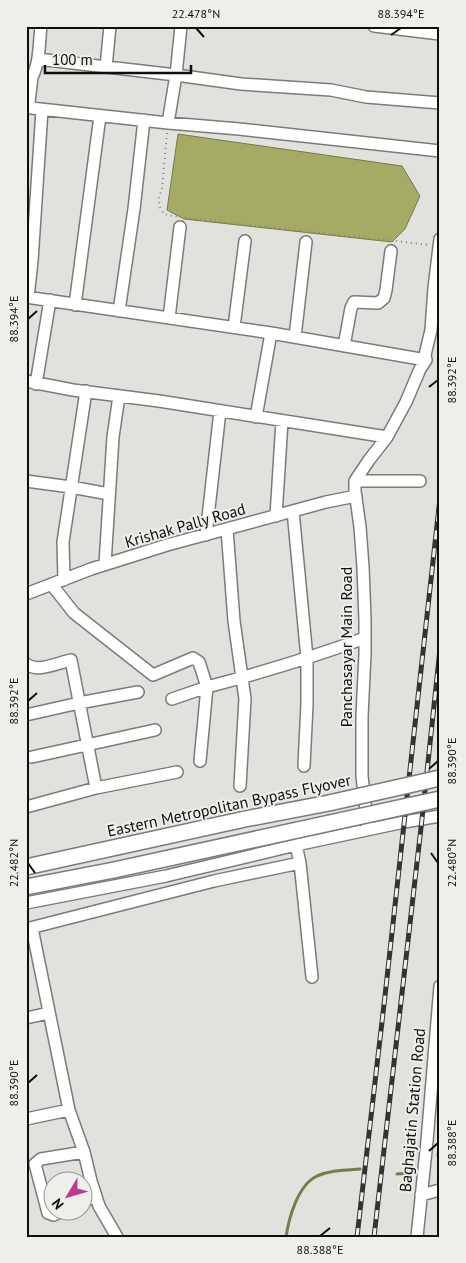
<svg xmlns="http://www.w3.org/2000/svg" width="466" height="1263" font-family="'PT Sans',sans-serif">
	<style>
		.water { fill: #a5aa64; stroke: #787c4a }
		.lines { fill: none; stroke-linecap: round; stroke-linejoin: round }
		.stream { stroke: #787c4a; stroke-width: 3 }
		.minor-casing { stroke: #7b7b78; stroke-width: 14 }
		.path { stroke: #82827f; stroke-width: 2; stroke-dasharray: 1 4; stroke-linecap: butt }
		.minor { stroke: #fff; stroke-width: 11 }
		.rail-casing { stroke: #333331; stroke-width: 5 }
		.rail { stroke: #eeeeeb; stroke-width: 3; stroke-dasharray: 9; stroke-linecap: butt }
		.major-bridge-casing { stroke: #7b7b78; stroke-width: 18; stroke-linecap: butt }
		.major-bridge { stroke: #fff; stroke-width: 15 }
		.ticks { fill: none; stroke: #0f0f0e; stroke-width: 2 }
		.labels { text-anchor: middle; stroke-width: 4; stroke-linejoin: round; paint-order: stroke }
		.street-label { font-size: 16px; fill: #0f0f0e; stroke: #eeeeeb }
		.neatline { fill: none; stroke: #0f0f0e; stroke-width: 2 }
		.ticks-label { font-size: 12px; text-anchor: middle; fill: #0f0f0e }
	</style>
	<rect width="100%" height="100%" fill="#e1e1de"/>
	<path class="water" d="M 178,134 L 402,166 L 420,196 L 405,229 L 392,242 L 184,219 L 167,210 Z"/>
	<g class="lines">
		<path class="stream" d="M 438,1156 L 440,1137
			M 397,1174 L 410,1173
			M 286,1237 C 289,1217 298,1185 317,1176 C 331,1170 346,1170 360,1169"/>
		<defs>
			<path id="minor" d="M 374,26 L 440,34
				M 38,59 L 176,75 L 241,84 L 331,90 L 366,97 L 440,103
				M 106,67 L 110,26
				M 32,77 L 29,102 L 31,108 L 168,123 L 239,129 L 440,151
				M 26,79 L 32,77 C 40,62 39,43 41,26
				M 168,123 L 176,75 L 181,26
				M 26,297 L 271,333 L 426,360
				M 28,297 L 32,261 L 42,110
				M 75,305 L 100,116
				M 119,311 L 134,209 L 144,120
				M 169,318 L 180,227
				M 234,327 L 245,241
				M 295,337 L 306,242
				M 344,346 L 351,308 L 354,302 L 378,303 L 384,298 L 386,290 L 391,251
				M 26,381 L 73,390 L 159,401 L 387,437
				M 36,384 L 50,300
				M 256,417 L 271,333
				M 26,481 L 71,487 L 109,494
				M 355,481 L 420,481
				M 293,511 L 307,658 L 307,704 L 304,766
				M 276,516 L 282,421
				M 227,529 L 234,621 L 245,699 L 240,786
				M 206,535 L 220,411
				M 105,564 L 113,437 L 119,396
				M 64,580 L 63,542 L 86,391
				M 52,585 L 74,613 L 153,675 L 193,658 L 199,662 L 207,687 L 172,699
				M 26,594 L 91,569 L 167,545 L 326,502 L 356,496
				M 26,664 C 38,673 57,663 71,660 L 96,788
				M 26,715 L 79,703 L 138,692
				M 32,757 L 155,730
				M 200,761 L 207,687 C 260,673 313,657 365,638
				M 26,807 L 96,788 L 177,772
				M 368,829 L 362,776 L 362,716 L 365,654 L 365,620 L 363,567 L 360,527 L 355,491 L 355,481 L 369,460 L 387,437 L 406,402 L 420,369 L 426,360 L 425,355 L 431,330 L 434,288 L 440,239
				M 296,845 L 300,863 L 312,977
				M 26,903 L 166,876 L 296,845 L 404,822 L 440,816
				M 32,928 L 69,1110 L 84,1152 L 91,1181 L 99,1206 L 117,1237
				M 26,929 L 214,881 L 300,863
				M 26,1018 L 49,1013
				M 26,1119 L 69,1110
				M 421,1195 L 440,1190
				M 82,1202 L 96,1196
				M 63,1210 L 54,1215 L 48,1213 L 35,1164 L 41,1159 L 84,1152
				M 417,1237 L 427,1141 L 440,986"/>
		</defs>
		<use href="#minor" class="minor-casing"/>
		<path class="path" d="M 167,133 L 162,188 L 159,198 L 159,206 L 164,214 L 178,217
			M 185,218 L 304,231
			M 309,232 L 389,240
			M 396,241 L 429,245"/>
		<use href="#minor" class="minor"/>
		<defs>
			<path id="rail" d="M 357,1237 L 385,996 L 440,498
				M 374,1237 L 422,819 L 440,649"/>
		</defs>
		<use href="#rail" class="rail-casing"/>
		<use href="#rail" class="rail"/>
		<defs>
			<path id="major-bridge" d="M 26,867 L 245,819 L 329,803 L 440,778
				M 26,887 L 114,870 L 440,799"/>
		</defs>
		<use href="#major-bridge" class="major-bridge-casing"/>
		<use href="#major-bridge" class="major-bridge"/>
	</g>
	<path class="ticks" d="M 196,28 L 204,37M 391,35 L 401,28M 28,319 L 37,311M 429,387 L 438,380M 28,701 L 37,693M 429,769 L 438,761M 431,853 L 438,863M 28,863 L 35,873M 28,1083 L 37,1075M 429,1151 L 438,1143M 320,1236 L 330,1228"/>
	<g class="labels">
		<g class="street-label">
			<text transform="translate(185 525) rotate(-16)" y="6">Krishak Pally Road</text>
			<text transform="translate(346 647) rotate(-90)" y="6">Panchasayar Main Road</text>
			<text transform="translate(229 805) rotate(-12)" y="6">Eastern Metropolitan Bypass Flyover</text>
			<text transform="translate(412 1110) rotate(-85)" y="6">Baghajatin Station Road</text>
		</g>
	</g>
	<rect width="466" height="1263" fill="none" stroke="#eeeeeb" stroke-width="55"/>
	<g transform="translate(68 1196) rotate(232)"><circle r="24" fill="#eeeeeb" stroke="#959593"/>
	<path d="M0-4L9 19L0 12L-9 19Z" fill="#b83d8f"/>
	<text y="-8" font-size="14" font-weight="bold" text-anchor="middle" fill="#0f0f0e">N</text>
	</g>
	<path d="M45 65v8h146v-8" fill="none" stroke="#0f0f0e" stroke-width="2.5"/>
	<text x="52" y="65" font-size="15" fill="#0f0f0e" stroke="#eeeeeb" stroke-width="4" paint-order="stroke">100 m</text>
	<rect x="28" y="28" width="410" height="1208" class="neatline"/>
	<g class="ticks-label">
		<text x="196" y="18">22.478°N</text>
		<text x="401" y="18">88.394°E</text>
		<text transform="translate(14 319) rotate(-90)" y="4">88.394°E</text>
		<text transform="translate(452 380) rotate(-90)" y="4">88.392°E</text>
		<text transform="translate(14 701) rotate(-90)" y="4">88.392°E</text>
		<text transform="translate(452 761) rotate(-90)" y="4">88.390°E</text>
		<text transform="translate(14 863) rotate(-90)" y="4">22.482°N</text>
		<text transform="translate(452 863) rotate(-90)" y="4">22.480°N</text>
		<text transform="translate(14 1083) rotate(-90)" y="4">88.390°E</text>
		<text transform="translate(452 1143) rotate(-90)" y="4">88.388°E</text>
		<text x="320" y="1254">88.388°E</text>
	</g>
</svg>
